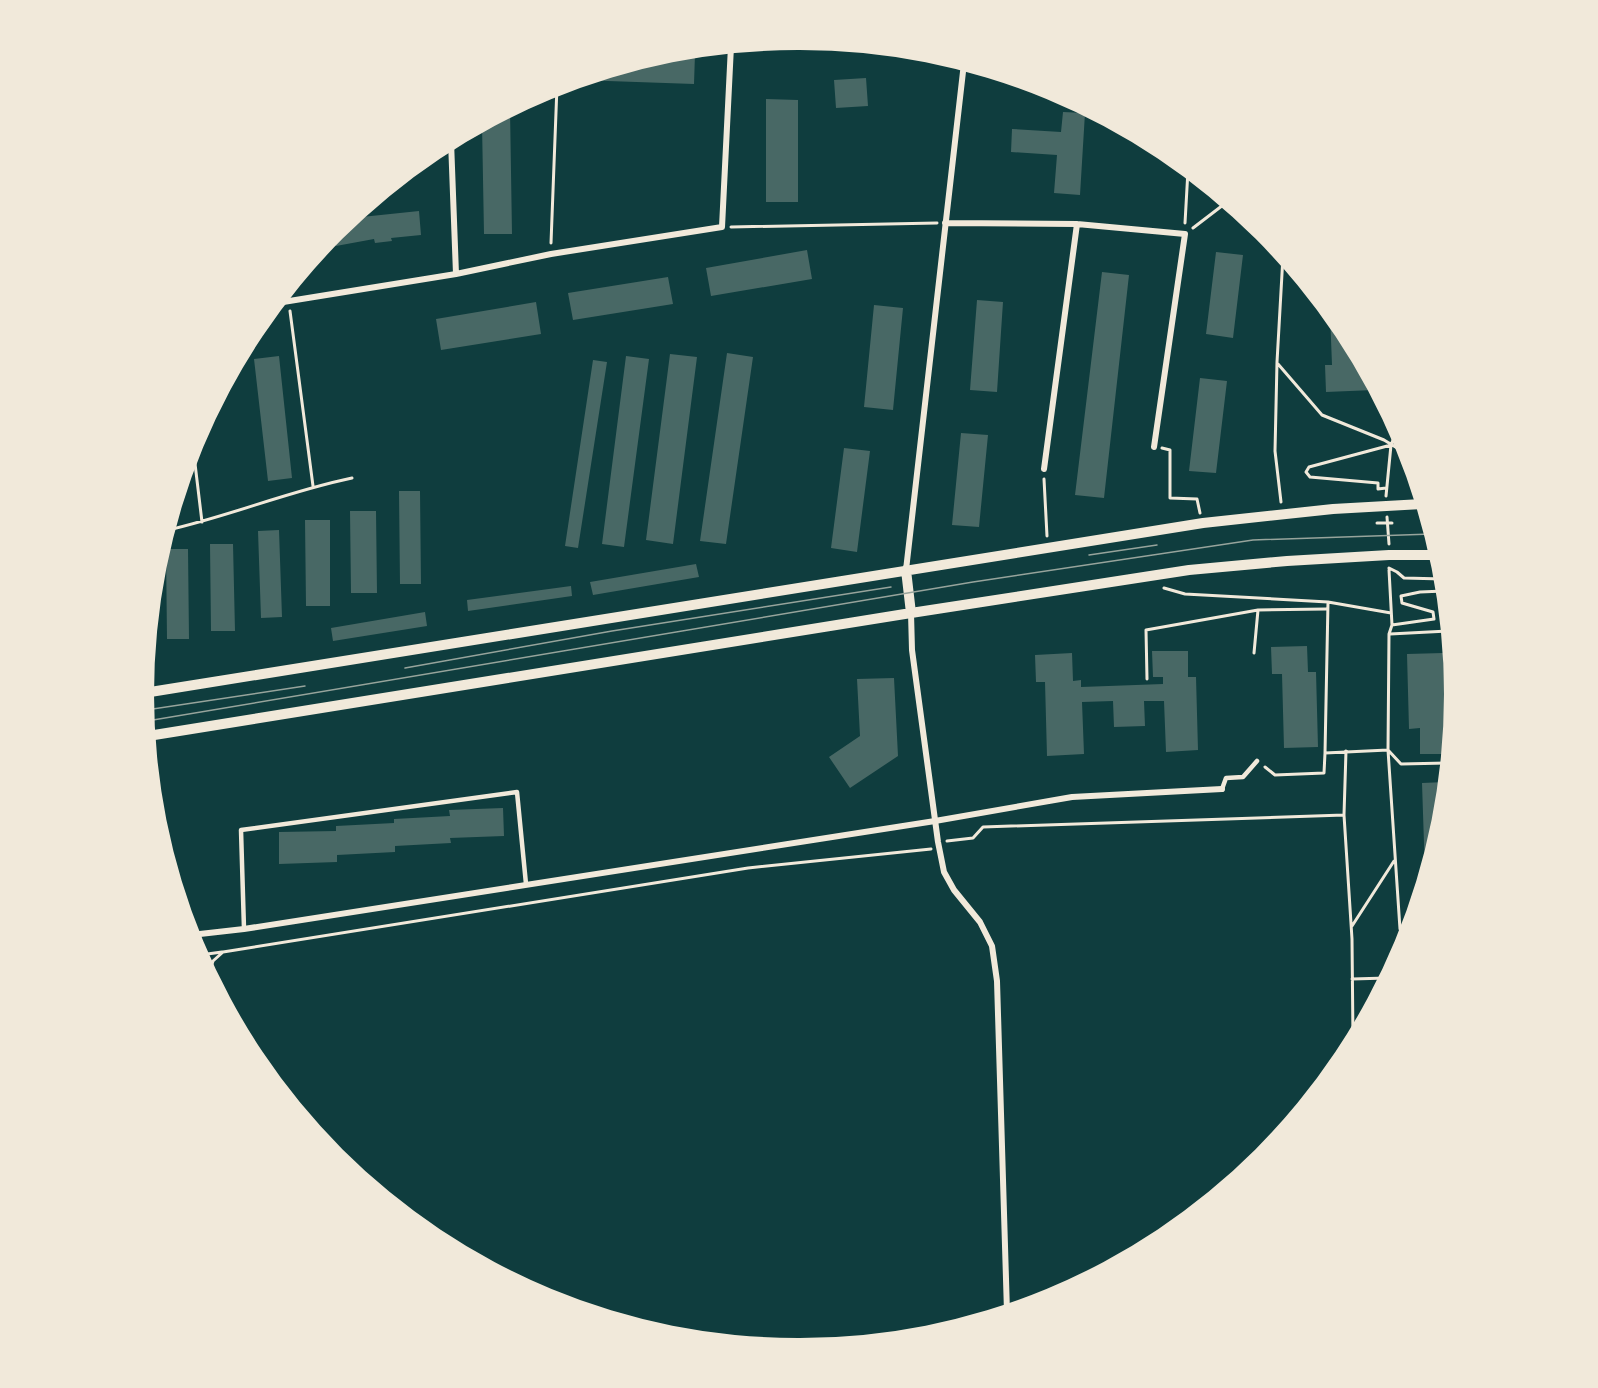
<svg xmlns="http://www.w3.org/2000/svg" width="1598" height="1388" font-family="Raleway,sans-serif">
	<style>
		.building { fill: #486865 }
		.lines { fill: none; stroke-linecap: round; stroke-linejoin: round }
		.path { stroke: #f1e9da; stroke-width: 3 }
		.service { stroke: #f1e9da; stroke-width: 4.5 }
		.minor { stroke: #f1e9da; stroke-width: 6 }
		.tertiary { stroke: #f1e9da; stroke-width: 10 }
		.tram { stroke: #97a49c; stroke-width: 1.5 }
	</style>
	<rect width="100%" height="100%" fill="#0f3d3e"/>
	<path class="building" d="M 665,53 L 695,54 L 694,84 L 579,80 Z
		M 866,78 L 868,106 L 836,108 L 834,80 Z
		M 766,99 L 798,100 L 798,202 L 766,202 Z
		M 510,109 L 512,234 L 484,234 L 482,124 Z
		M 1063,112 L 1085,113 L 1080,195 L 1054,193 L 1057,155 L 1011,152 L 1012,129 L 1061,132 Z
		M 419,211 L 421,235 L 391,238 L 392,241 L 375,243 L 374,239 L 336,246 L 336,243 L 325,244 L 336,231 L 352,218 Z
		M 807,250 L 812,279 L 711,296 L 706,268 Z
		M 1216,252 L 1243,255 L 1233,338 L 1206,334 Z
		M 1102,272 L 1129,275 L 1104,498 L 1075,495 Z
		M 668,277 L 673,304 L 573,320 L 568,293 Z
		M 977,300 L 1003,302 L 997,392 L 970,390 Z
		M 536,302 L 541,334 L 441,350 L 436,319 Z
		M 874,305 L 903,308 L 893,410 L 864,407 Z
		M 1330,313 L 1344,330 L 1374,390 L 1326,392 L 1325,365 L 1332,365 Z
		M 727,353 L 753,357 L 726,544 L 700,541 Z
		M 670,354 L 697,357 L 673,544 L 646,540 Z
		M 279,356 L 292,478 L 268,481 L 254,359 Z
		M 626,356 L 649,359 L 624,547 L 602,544 Z
		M 593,360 L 607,362 L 578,548 L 565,546 Z
		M 1200,378 L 1227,381 L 1216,473 L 1189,471 Z
		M 961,433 L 988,435 L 979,527 L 952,525 Z
		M 844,448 L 870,451 L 857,552 L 831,548 Z
		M 399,491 L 420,491 L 421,584 L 400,584 Z
		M 350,511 L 376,511 L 377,593 L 351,593 Z
		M 305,520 L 330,520 L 330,606 L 306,606 Z
		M 279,530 L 282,617 L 261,618 L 258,531 Z
		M 210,544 L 233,544 L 235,631 L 211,631 Z
		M 166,549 L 188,549 L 189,639 L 167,639 Z
		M 696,564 L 699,577 L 593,595 L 590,582 Z
		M 571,586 L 572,596 L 468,611 L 467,600 Z
		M 425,612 L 427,626 L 333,641 L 331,628 Z
		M 1307,646 L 1308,672 L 1316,672 L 1318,747 L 1284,748 L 1282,674 L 1272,674 L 1271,647 Z
		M 1152,651 L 1188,651 L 1188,677 L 1196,677 L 1198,750 L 1166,752 L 1164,701 L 1144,701 L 1145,726 L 1114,727 L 1113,701 L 1082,702 L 1084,754 L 1047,756 L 1045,682 L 1036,682 L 1035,655 L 1072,653 L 1073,681 L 1081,680 L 1081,687 L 1163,684 L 1163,677 L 1153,677 Z
		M 1443,653 L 1445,726 L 1451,726 L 1448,754 L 1420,754 L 1420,728 L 1409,729 L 1407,654 Z
		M 894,678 L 898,756 L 850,788 L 829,757 L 860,736 L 857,679 Z
		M 1445,782 L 1441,822 L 1425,874 L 1422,783 Z
		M 503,808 L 504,836 L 450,838 L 451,843 L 395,846 L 395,852 L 337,855 L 337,862 L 279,864 L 279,832 L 336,831 L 336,826 L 394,823 L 394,819 L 450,816 L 449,810 Z"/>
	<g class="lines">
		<path class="path" d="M 1185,223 L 1188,170
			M 731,227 L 937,223
			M 1193,228 L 1227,202
			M 551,243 L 557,86
			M 290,311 L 313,486
			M 1278,364 L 1322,415 L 1384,440 L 1407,454
			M 193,447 L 202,522
			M 1162,448 L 1170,450 L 1170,498 L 1197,499 L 1200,513
			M 1044,479 L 1047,536
			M 1386,488 L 1378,489 L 1378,483 L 1310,477 L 1306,472 L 1309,467 L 1391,445
			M 1386,496 L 1391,445 L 1397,430
			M 1281,502 L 1275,451 L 1277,362 L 1283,256
			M 1387,517 L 1389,544
			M 1377,523 L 1392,523
			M 168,530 C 230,516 289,491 352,478
			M 1389,568 L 1397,572 L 1404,578 L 1443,579
			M 1389,570 L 1392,625 L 1389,634 L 1388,750 L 1400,929 L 1407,935
			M 1164,588 L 1185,594 L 1328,602 L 1391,613
			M 1392,625 L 1434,619 L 1433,612 L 1402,603 L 1401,596 L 1420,592 L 1444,591
			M 1390,634 L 1448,631
			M 1254,653 L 1258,610
			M 1147,679 L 1146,630 L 1258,610 L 1326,609
			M 1346,751 L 1344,815 L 1352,939 L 1353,1040
			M 1325,753 L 1328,602
			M 1265,767 L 1275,775 L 1324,773 L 1325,753 L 1388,750 L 1401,764 L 1447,763
			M 947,841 L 973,838 L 983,827 L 1344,815
			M 1352,926 L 1394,861
			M 200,955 L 222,952
			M 209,973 L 213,961 L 223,952 L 748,868 L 931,849
			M 1352,979 L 1387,978"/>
		<path class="service" d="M 1222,789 L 1226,778 L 1243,777 L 1257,761
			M 244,929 L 241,830 L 517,792 L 526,884"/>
		<path class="minor" d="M 451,141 L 456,274
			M 945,223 L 1077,224 L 1185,234 L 1154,447
			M 277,303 L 456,274 L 551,254 L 722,227 L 731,46
			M 1044,469 L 1077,224
			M 906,570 L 964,63
			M 911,613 L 912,650 L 938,842 L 944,872 L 954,890 L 980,922 L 992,946 L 997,981 L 1007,1312
			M 191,935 L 244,929 L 935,821 L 1072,797 L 1222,789"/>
		<path class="tertiary" d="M 906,570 L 911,613
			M 144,693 L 1203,523 L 1333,509 L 1422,504
			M 148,736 L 911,613 L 1189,570 L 1287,561 L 1389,555 L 1438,555"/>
		<path class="tram" d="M 1089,555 L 1157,545
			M 405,668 L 612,631 L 891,587
			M 146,710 L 305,686
			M 147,721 L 973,582 L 1253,540 L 1432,534"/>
	</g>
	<path d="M0 0H1598V1388H0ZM798 50H800A644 644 0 0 1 1444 694V694A644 644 0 0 1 800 1338H798A644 644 0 0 1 154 694V694A644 644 0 0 1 798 50Z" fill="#f1e9da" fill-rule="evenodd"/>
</svg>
